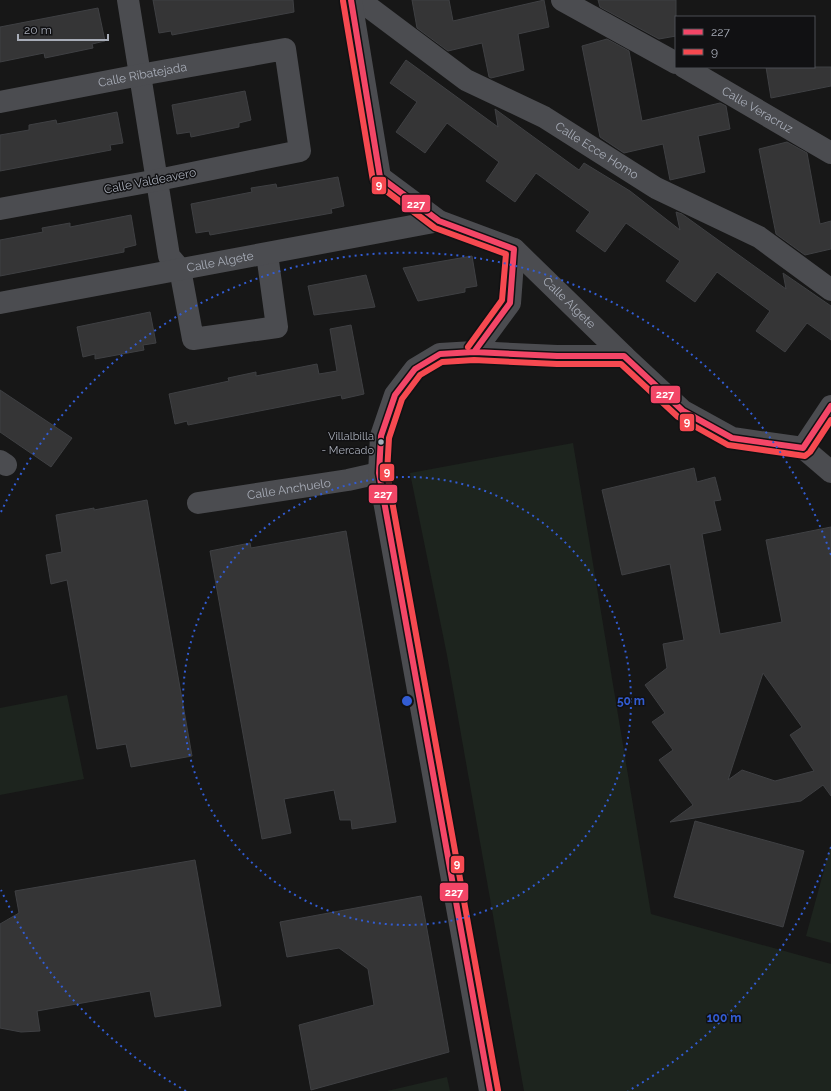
<svg xmlns="http://www.w3.org/2000/svg" width="831" height="1091" font-family="Raleway,sans-serif">
	<style>
		.green { fill: #1d241e }
		.building { fill: #353536; stroke: #3f4043; fill-rule: evenodd }
		.lines { fill: none; stroke-linecap: round; stroke-linejoin: round }
		.pedestrian { stroke: #4b4c50; stroke-width: 22 }
		.minor { stroke: #4b4c50; stroke-width: 22 }
		.bus-1-casing { stroke: #111113; stroke-width: 9 }
		.bus-2-casing { stroke: #111113; stroke-width: 9 }
		.bus-1 { stroke: #f34667; stroke-width: 6 }
		.bus-2 { stroke: #f64950; stroke-width: 6 }
		.ring { fill: none; stroke: #325cd3; stroke-width: 2; stroke-dasharray: 2 4 }
		.bus-dot { fill: #a8adb8; stroke: #111113; stroke-width: 1.5 }
		.labels { text-anchor: middle; stroke-width: 3; stroke-linejoin: round; paint-order: stroke }
		.bus-label { font-size: 11px; fill: #a8adb8; stroke: #111113; text-anchor: end }
		.street-label { font-size: 12px; fill: #a8adb8; stroke: #111113 }
		.centre { fill: #325cd3; stroke: #111113; stroke-width: 2 }
		.ring-label { font-size: 12px; text-anchor: middle; font-weight: bold; fill: #325cd3; stroke: #111113; stroke-width: 3; stroke-linejoin: round; paint-order: stroke }
		.line-badge { stroke: #111113; stroke-width: 1.5 }
		.badge-label { font-size: 11px; text-anchor: middle; font-weight: bold; fill: #fff }
	</style>
	<rect width="100%" height="100%" fill="#171717"/>
	<path class="green" d="M 573,443 L 651,914 L 831,964 L 831,1091 L 524,1091 L 447,655 L 410,473 Z
		M 67,695 L 84,779 L 0,795 L 0,708 Z
		M 831,844 L 831,943 L 806,936 Z
		M 447,1077 L 450,1091 L 387,1091 Z"/>
	<path class="building" d="M 153,0 L 293,0 L 294,12 L 172,35 L 171,31 L 159,33 Z
		M 412,0 L 449,0 L 453,21 L 544,0 L 549,27 L 518,34 L 524,70 L 491,78 L 489,77 L 482,43 L 448,51 L 417,28 Z
		M 598,0 L 676,0 L 676,36 L 659,39 L 600,7 Z
		M 98,8 L 105,41 L 92,44 L 93,48 L 45,58 L 44,53 L 0,62 L 0,27 Z
		M 607,39 L 629,51 L 642,121 L 720,103 L 726,106 L 730,129 L 698,136 L 705,172 L 670,180 L 663,144 L 624,153 L 600,137 L 582,46 Z
		M 406,60 L 498,127 L 495,109 L 579,170 L 584,163 L 630,191 L 680,230 L 676,212 L 682,214 L 786,289 L 783,273 L 831,306 L 831,340 L 807,323 L 785,352 L 756,331 L 770,311 L 717,272 L 695,302 L 666,281 L 680,261 L 626,223 L 605,252 L 576,231 L 590,212 L 536,173 L 515,202 L 486,181 L 499,162 L 447,123 L 425,153 L 396,132 L 417,102 L 390,83 Z
		M 766,67 L 831,67 L 831,86 L 771,98 Z
		M 245,91 L 251,120 L 239,123 L 239,127 L 191,137 L 190,132 L 177,134 L 172,105 Z
		M 117,112 L 123,143 L 110,145 L 111,150 L 0,171 L 0,135 L 29,130 L 29,125 L 56,120 L 57,124 Z
		M 787,142 L 807,153 L 820,224 L 831,221 L 831,249 L 805,255 L 776,234 L 759,149 Z
		M 338,177 L 344,206 L 331,209 L 332,213 L 210,235 L 209,231 L 196,233 L 191,204 L 252,192 L 251,188 L 276,184 L 277,188 Z
		M 131,215 L 136,245 L 124,248 L 124,252 L 0,276 L 0,240 L 43,232 L 42,228 L 70,223 L 70,227 Z
		M 472,256 L 477,286 L 465,288 L 465,292 L 418,301 L 403,268 Z
		M 366,275 L 375,307 L 314,315 L 308,286 Z
		M 150,312 L 156,343 L 143,345 L 144,350 L 95,359 L 95,354 L 83,357 L 77,327 Z
		M 351,325 L 364,394 L 342,399 L 341,395 L 188,425 L 187,421 L 175,424 L 169,394 L 229,381 L 228,378 L 256,372 L 256,376 L 317,364 L 319,374 L 337,371 L 330,329 Z
		M 0,390 L 72,438 L 51,467 L 0,432 Z
		M 694,468 L 697,482 L 715,477 L 721,500 L 714,501 L 721,530 L 702,534 L 720,634 L 782,622 L 766,540 L 831,527 L 831,796 L 823,785 L 801,801 L 670,822 L 693,805 L 659,760 L 673,750 L 652,722 L 665,713 L 645,685 L 667,668 L 663,644 L 684,640 L 670,564 L 622,575 L 602,490 ZM 763,673 L 802,727 L 790,735 L 814,771 L 775,781 L 742,770 L 728,780 Z
		M 147,500 L 192,756 L 131,767 L 126,744 L 97,749 L 67,580 L 51,584 L 46,555 L 62,552 L 56,515 L 94,508 L 94,510 Z
		M 346,531 L 396,822 L 352,829 L 351,820 L 340,820 L 334,790 L 284,799 L 291,833 L 262,839 L 210,551 L 250,543 L 251,548 Z
		M 695,821 L 804,851 L 783,927 L 674,897 Z
		M 195,860 L 221,1006 L 155,1017 L 150,991 L 37,1011 L 40,1031 L 21,1032 L 0,1028 L 0,924 L 19,913 L 15,891 Z
		M 421,896 L 449,1052 L 311,1090 L 299,1025 L 374,1005 L 368,969 L 339,948 L 287,957 L 280,922 Z"/>
	<g class="lines">
		<g class="pedestrian">
			<path d="M 562,0 L 676,63"/>
			<path id="s1" d="M 366,5 L 466,80 L 544,117 L 656,188 L 759,237 L 831,290"/>
			<path id="s2" d="M 684,67 L 831,153"/>
		</g>
		<g class="minor">
			<path d="M 128,0 L 169,256 L 180,269 L 193,339 L 277,327 L 267,254"/>
			<path d="M 351,0 L 380,177 L 439,221 L 514,249 L 510,303 L 474,352"/>
			<path id="s3" d="M 0,102 L 140,75 L 285,49 L 300,151 L 158,180 L 0,209"/>
			<path id="s4" d="M 514,249 L 624,356"/>
			<path id="s5" d="M 0,303 L 439,221"/>
			<path d="M 803,448 L 831,406"/>
			<path d="M 803,448 L 831,472"/>
			<path d="M 0,461 L 6,465"/>
			<path id="s6" d="M 198,503 L 348,480 L 379,473"/>
			<path d="M 490,1091 L 379,473 L 381,436 L 395,395 L 415,369 L 440,354 L 474,352 L 557,356 L 624,356 L 683,411 L 732,438 L 803,448"/>
		</g>
		<defs>
			<path id="bus-1" d="M 351,0 L 380,177 L 439,221 L 514,249 L 510,303 L 474,352
				M 490,1091 L 379,473 L 381,436 L 395,395 L 415,369 L 440,354 L 474,352 L 557,356 L 624,356 L 683,411 L 732,438 L 803,448 L 831,406"/>
			<path id="bus-2" d="M 343,1 L 373,181 L 435,228 L 506,254 L 502,300 L 468,347
				M 498,1090 L 387,473 L 389,438 L 402,399 L 420,375 L 442,362 L 474,360 L 557,364 L 621,364 L 678,417 L 728,445 L 805,456 L 810,452 L 831,420"/>
		</defs>
		<use href="#bus-1" class="bus-1-casing"/>
		<use href="#bus-2" class="bus-2-casing"/>
		<use href="#bus-1" class="bus-1"/>
		<use href="#bus-2" class="bus-2"/>
	</g>
	<g class="ring">
		<circle cx="407" cy="701" r="224"/>
		<path d="M831 847A448 448 0 0 1 628 1091M186 1091A448 448 0 0 1 1 890M1 512A448 448 0 0 1 831 555"/>
	</g>
	<circle class="bus-dot" cx="381" cy="442" r="3.5"/>
	<g class="labels">
		<g class="bus-label">
			<text x="374" y="440">Villalbilla<tspan x="374" dy="14">- Mercado</tspan></text>
		</g>
		<g class="street-label">
			<text dy="4" stroke="none"><textPath href="#s3" startOffset="145">Calle Ribatejada</textPath></text>
			<text dy="4" stroke="none"><textPath href="#s2" startOffset="85">Calle Veracruz</textPath></text>
			<text dy="4" stroke="none"><textPath href="#s1" startOffset="274">Calle Ecce Homo</textPath></text>
			<text transform="translate(150 181) rotate(-11)" y="4">Calle Valdeavero</text>
			<text dy="4" stroke="none"><textPath href="#s5" startOffset="224">Calle Algete</textPath></text>
			<text dy="4" stroke="none"><textPath href="#s4" startOffset="77">Calle Algete</textPath></text>
			<text dy="4" stroke="none"><textPath href="#s6" startOffset="92">Calle Anchuelo</textPath></text>
		</g>
	</g>
	<circle cx="407" cy="701" r="6" class="centre"/>
	<g class="ring-label">
		<text x="631" y="705">50 m</text>
		<text x="724" y="1022">100 m</text>
	</g>
	<g class="line-badge">
		<rect x="371" y="176" width="16" height="19" rx="4" fill="#f64950"/>
		<rect x="401" y="194" width="30" height="19" rx="4" fill="#f34667"/>
		<rect x="650" y="385" width="31" height="19" rx="4" fill="#f34667"/>
		<rect x="679" y="413" width="16" height="19" rx="4" fill="#f64950"/>
		<rect x="379" y="463" width="16" height="19" rx="4" fill="#f64950"/>
		<rect x="368" y="484" width="30" height="20" rx="4" fill="#f34667"/>
		<rect x="450" y="855" width="15" height="19" rx="4" fill="#f64950"/>
		<rect x="439" y="882" width="30" height="20" rx="4" fill="#f34667"/>
	</g>
	<g class="badge-label">
		<text x="379" y="189">9</text>
		<text x="416" y="208">227</text>
		<text x="665" y="398">227</text>
		<text x="687" y="426">9</text>
		<text x="387" y="476">9</text>
		<text x="383" y="498">227</text>
		<text x="457" y="868">9</text>
		<text x="454" y="896">227</text>
	</g>
	<rect x="675" y="16" width="140" height="52" fill="#111113" stroke="#4d4f55"/>
	<rect x="683" y="29" width="20" height="6" fill="#f34667" stroke="#4d4f55"/>
	<text x="711" y="36" font-size="12" fill="#a8adb8">227</text>
	<rect x="683" y="49" width="20" height="6" fill="#f64950" stroke="#4d4f55"/>
	<text x="711" y="56" font-size="12" fill="#a8adb8">9</text>
	<path d="M18 34v6h90v-6" fill="none" stroke="#a8adb8" stroke-width="2"/>
	<text x="24" y="34" font-size="12" fill="#a8adb8" stroke="#111113" stroke-width="3" paint-order="stroke">20 m</text>
</svg>
